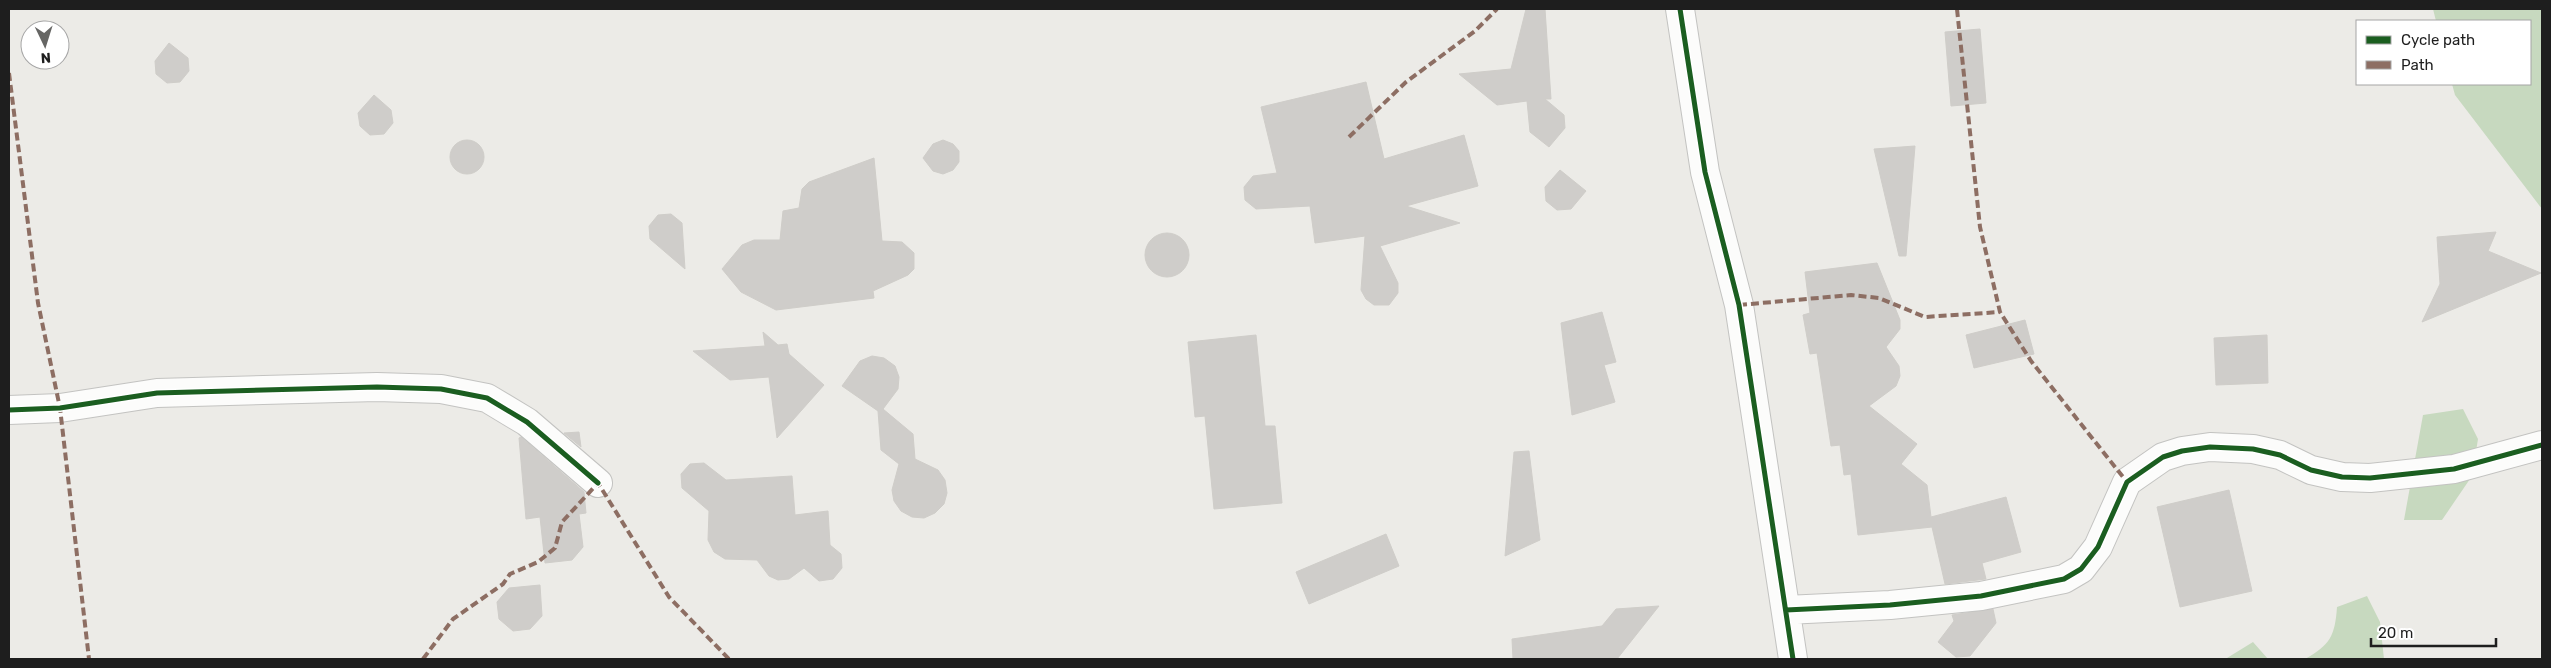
<svg xmlns="http://www.w3.org/2000/svg" width="2551" height="668" font-family="Rubik,sans-serif">
	<style>
		.forest { fill: #c7d9bf }
		.building { fill: #cfcdca; stroke: #cfcdc9 }
		.lines { fill: none; stroke-linecap: round; stroke-linejoin: round }
		.minor-casing { stroke: #c3c3c1; stroke-width: 30 }
		.minor { stroke: #fcfcfb; stroke-width: 28 }
		.quiet { stroke: #8d6e63; stroke-width: 4; stroke-dasharray: 8 4; stroke-linecap: butt }
		.cycleway-casing { stroke: #fff; stroke-width: 8 }
		.cycleway { stroke: #1b5e20; stroke-width: 5 }
	</style>
	<rect width="100%" height="100%" fill="#ecebe7"/>
	<path class="forest" d="M 2433,9 L 2542,9 L 2542,209 L 2455,95 L 2452,84 L 2530,84 L 2530,21 L 2436,21 Z
		M 2463,409 L 2478,439 L 2472,476 L 2442,520 L 2404,520 L 2423,415 Z
		M 2367,596 L 2380,622 L 2384,659 L 2305,659 C 2330,645 2335,636 2337,607 Z
		M 2253,642 L 2268,659 L 2227,659 L 2227,658 Z"/>
	<path class="building" d="M 1526,9 L 1545,9 L 1551,99 L 1545,99 L 1564,115 L 1565,128 L 1549,147 L 1530,132 L 1527,101 L 1497,105 L 1459,74 L 1511,69 Z
		M 1980,29 L 1986,103 L 1951,106 L 1945,32 Z
		M 169,43 L 188,58 L 189,71 L 180,82 L 167,83 L 156,74 L 155,61 Z
		M 1366,82 L 1384,159 L 1464,135 L 1478,186 L 1406,206 L 1460,223 L 1380,246 L 1398,283 L 1398,293 L 1389,305 L 1374,305 L 1366,299 L 1361,290 L 1365,236 L 1315,243 L 1310,206 L 1256,209 L 1245,200 L 1244,187 L 1253,176 L 1277,173 L 1261,107 Z
		M 374,95 L 391,110 L 393,123 L 384,134 L 370,135 L 360,126 L 358,113 Z
		M 943,140 L 953,144 L 959,151 L 959,162 L 953,170 L 943,174 L 933,171 L 923,158 L 933,144 Z
		M450 157a17 17 0 1 1 34 0a17 17 0 1 1-34 0Z
		M 1915,146 L 1906,256 L 1899,256 L 1874,149 Z
		M 874,158 L 882,241 L 902,242 L 914,253 L 914,269 L 908,275 L 873,291 L 874,298 L 776,310 L 741,292 L 722,269 L 742,245 L 754,240 L 780,240 L 783,211 L 799,208 L 802,189 L 809,182 Z
		M 1560,170 L 1586,191 L 1571,209 L 1557,210 L 1546,201 L 1545,187 Z
		M 671,214 L 682,223 L 685,269 L 650,239 L 649,226 L 658,215 Z
		M 2496,232 L 2488,251 L 2541,273 L 2422,322 L 2440,284 L 2437,237 Z
		M1145 255a22 22 0 1 1 44 0a22 22 0 1 1-44 0Z
		M 1877,263 L 1900,320 L 1900,329 L 1886,347 L 1899,366 L 1900,376 L 1896,386 L 1869,406 L 1917,444 L 1901,464 L 1927,485 L 1931,517 L 2006,497 L 2021,552 L 1982,563 L 1986,579 L 1945,584 L 1932,527 L 1858,535 L 1851,474 L 1844,475 L 1840,445 L 1831,446 L 1817,353 L 1810,354 L 1803,315 L 1810,313 L 1805,272 Z
		M 1602,312 L 1616,362 L 1604,365 L 1615,402 L 1572,415 L 1561,323 Z
		M 2025,320 L 2034,354 L 1974,368 L 1966,335 Z
		M 763,332 L 778,345 L 787,344 L 789,354 L 824,385 L 777,438 L 769,377 L 730,380 L 693,351 L 765,346 Z
		M 1256,335 L 1265,426 L 1275,426 L 1282,503 L 1214,509 L 1205,416 L 1195,417 L 1188,342 Z
		M 2267,335 L 2268,383 L 2216,385 L 2214,338 Z
		M 872,356 L 884,358 L 895,366 L 899,377 L 898,389 L 883,409 L 913,434 L 915,459 L 938,470 L 945,480 L 947,493 L 944,504 L 935,513 L 924,518 L 912,517 L 901,511 L 894,501 L 892,490 L 899,464 L 881,450 L 878,411 L 842,386 L 860,361 Z
		M 579,432 L 581,447 L 564,433 Z
		M 521,437 L 584,492 L 586,513 L 579,514 L 583,547 L 572,560 L 545,563 L 540,517 L 526,519 L 519,438 Z
		M 1529,451 L 1540,540 L 1505,556 L 1514,452 Z
		M 704,463 L 726,480 L 792,476 L 795,515 L 828,511 L 830,545 L 841,554 L 842,568 L 833,579 L 819,581 L 804,568 L 789,579 L 778,580 L 769,576 L 757,560 L 725,559 L 714,552 L 708,540 L 709,511 L 682,488 L 681,474 L 690,464 Z
		M 2229,490 L 2252,591 L 2180,607 L 2157,507 Z
		M 1386,534 L 1399,566 L 1309,604 L 1296,572 Z
		M 540,585 L 542,616 L 530,629 L 513,631 L 499,619 L 497,602 L 509,588 Z
		M 1659,606 L 1617,659 L 1513,659 L 1512,639 L 1602,626 L 1616,609 Z
		M 1993,609 L 1996,623 L 1970,656 L 1956,657 L 1938,642 L 1954,621 L 1952,615 Z"/>
	<g class="lines">
		<defs>
			<path id="minor" d="M 1680,9 L 1705,172 L 1739,305 L 1793,659
				M 9,410 L 60,408 L 157,393 L 377,387 L 441,389 L 487,398 L 527,422 L 598,483
				M 1786,610 L 1890,605 L 1981,596 L 2064,579 L 2081,569 L 2098,547 L 2127,482 L 2163,457 L 2182,451 L 2210,447 L 2253,449 L 2280,455 L 2311,470 L 2342,477 L 2370,478 L 2454,469 L 2542,445"/>
		</defs>
		<use href="#minor" class="minor-casing"/>
		<use href="#minor" class="minor"/>
		<path class="quiet" d="M 1957,9 L 1980,227 L 2000,312 L 2031,361 L 2127,482
			M 9,73 L 38,303 L 60,408 L 89,659
			M 1349,137 L 1406,82 L 1475,31 L 1497,9
			M 1739,305 L 1851,295 L 1879,298 L 1925,317 L 2000,312
			M 423,659 L 453,619 L 503,584 L 510,574 L 538,562 L 555,548 L 562,522 L 598,483 L 669,597 L 729,659"/>
		<defs>
			<path id="cycleway" d="M 1680,9 L 1705,172 L 1739,305 L 1793,659
				M 9,410 L 60,408 L 157,393 L 377,387 L 441,389 L 487,398 L 527,422 L 598,483
				M 1786,610 L 1890,605 L 1981,596 L 2064,579 L 2081,569 L 2098,547 L 2127,482 L 2163,457 L 2182,451 L 2210,447 L 2253,449 L 2280,455 L 2311,470 L 2342,477 L 2370,478 L 2454,469 L 2542,445"/>
		</defs>
		<use href="#cycleway" class="cycleway-casing"/>
		<use href="#cycleway" class="cycleway"/>
	</g>
	<rect width="2551" height="668" fill="none" stroke="#1e1e1e" stroke-width="20"/>
	<rect x="2356" y="20" width="175" height="65" fill="#ffffff" stroke="#a5a5a5"/>
	<rect x="2366" y="36" width="25" height="8" fill="#1b5e20" stroke="#a5a5a5"/>
	<text x="2401" y="45" font-size="15" fill="#1e1e1e">Cycle path</text>
	<rect x="2366" y="61" width="25" height="8" fill="#8d6e63" stroke="#a5a5a5"/>
	<text x="2401" y="70" font-size="15" fill="#1e1e1e">Path</text>
	<g transform="translate(45 45) rotate(176)"><circle r="24" fill="#ffffff" stroke="#a5a5a5"/>
	<path d="M0-4L9 19L0 12L-9 19Z" fill="#666664"/>
	<text y="-8" font-size="14" font-weight="bold" text-anchor="middle" fill="#1e1e1e">N</text>
	</g>
	<path d="M2371 638v8h125v-8" fill="none" stroke="#1e1e1e" stroke-width="2.5"/>
	<text x="2378" y="638" font-size="15" fill="#1e1e1e" stroke="#ffffff" stroke-width="4" paint-order="stroke">20 m</text>
</svg>
